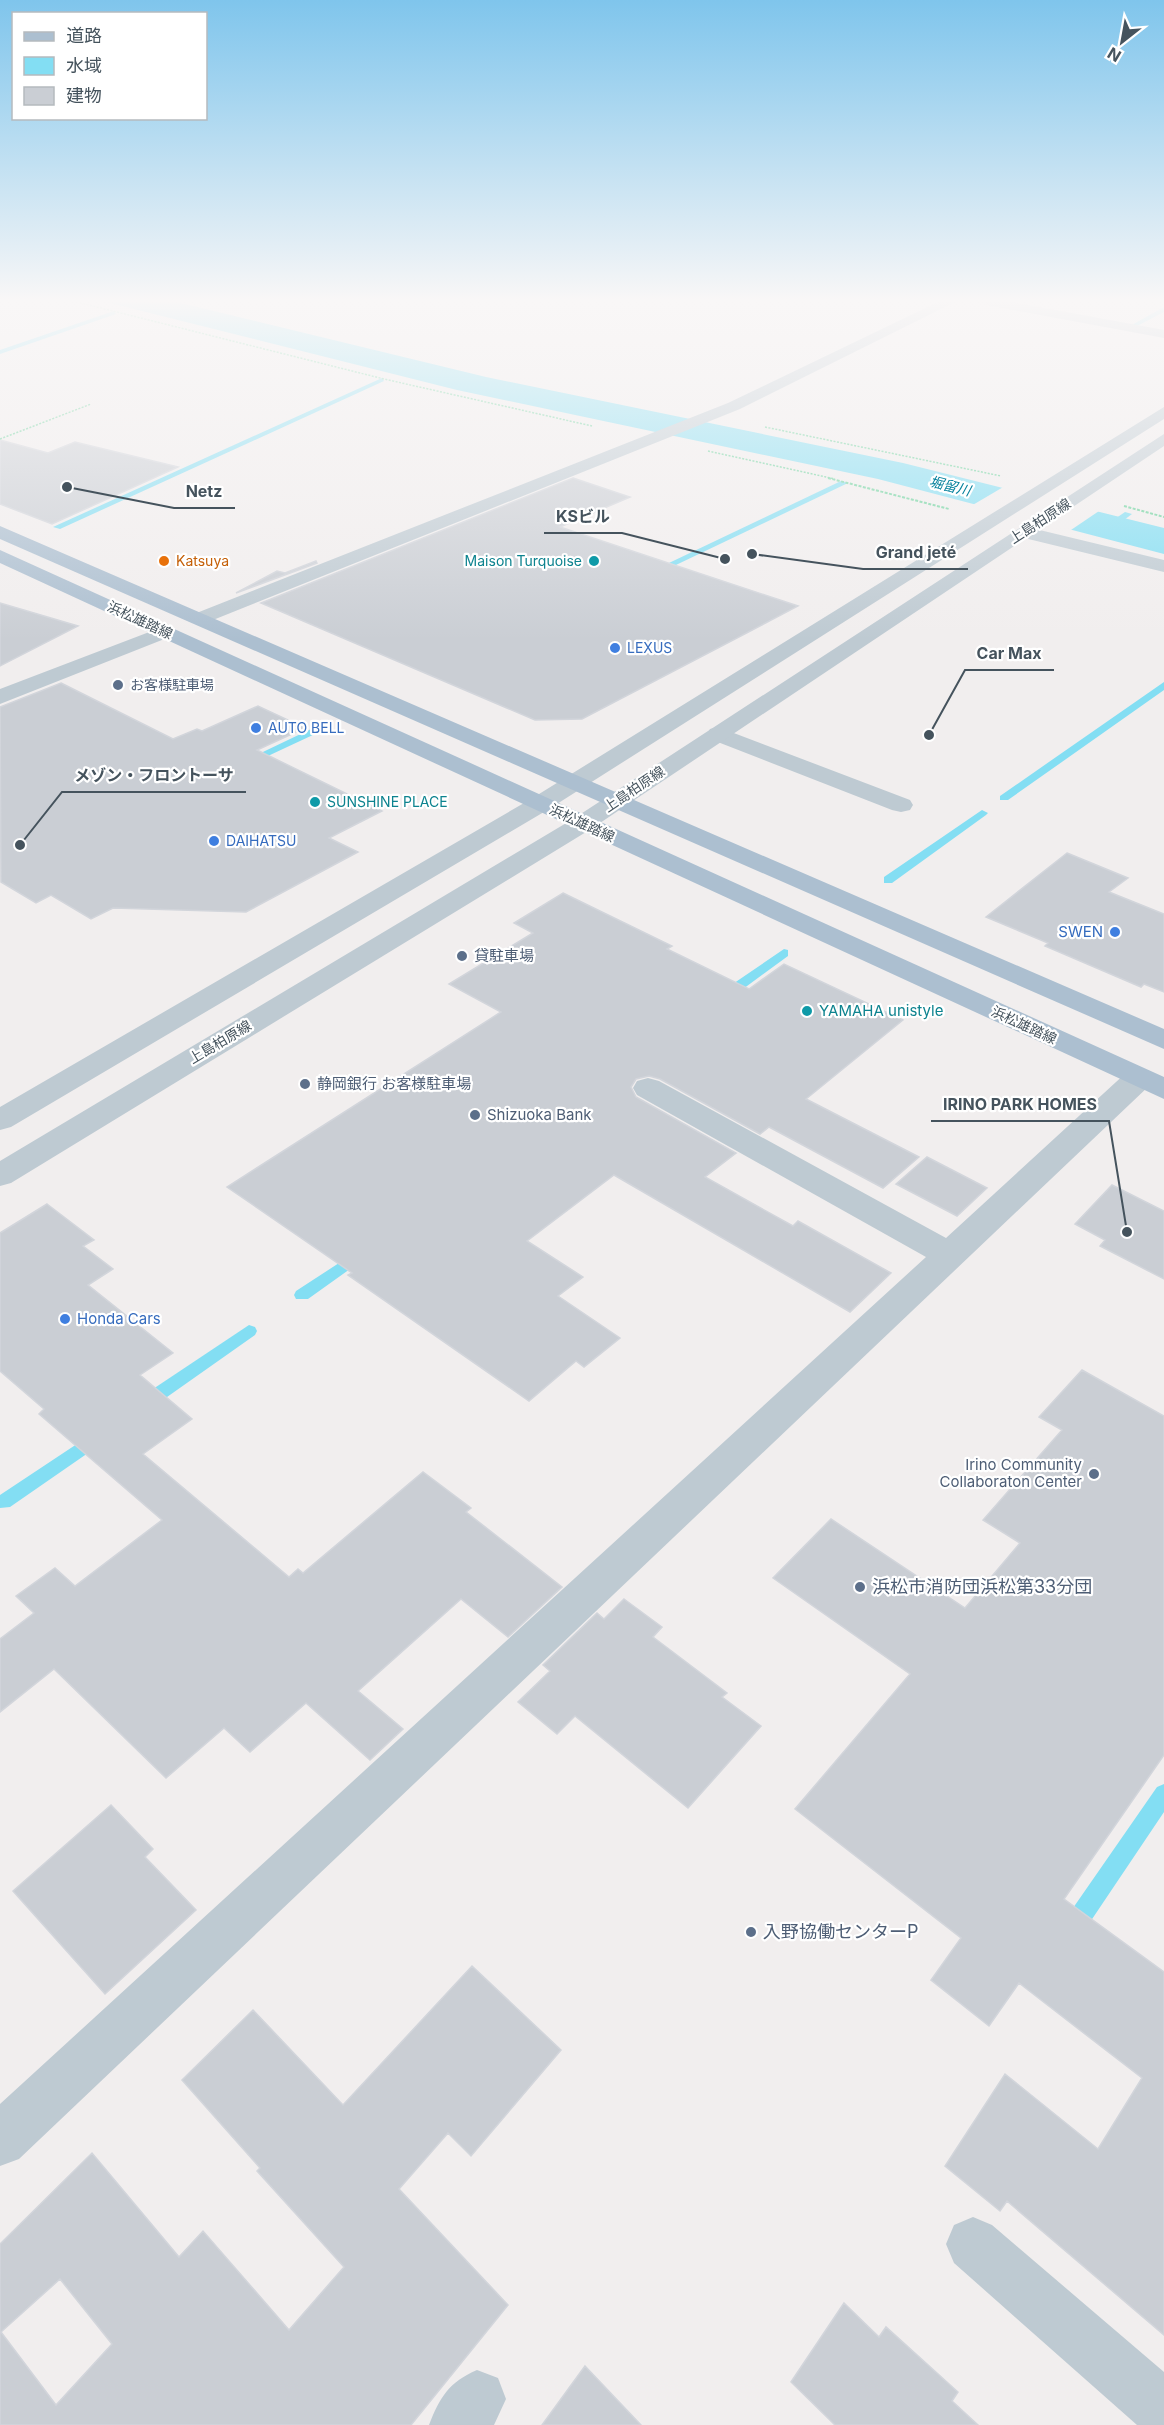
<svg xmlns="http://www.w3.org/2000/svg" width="1164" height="2425" font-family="Inter,'Noto Sans JP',sans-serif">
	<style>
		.water { fill: #83def3 }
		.pier { fill: #f1eeee }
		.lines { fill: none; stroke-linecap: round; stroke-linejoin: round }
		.stream { fill: #83def3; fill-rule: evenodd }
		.building { fill: #caced4; stroke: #d2d5db; stroke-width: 1.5; fill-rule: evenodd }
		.path-far1 { stroke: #6fd39f; stroke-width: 1.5; stroke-dasharray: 2 1.5; stroke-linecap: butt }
		.path { stroke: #6fd39f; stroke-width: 2; stroke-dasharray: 3 1.5; stroke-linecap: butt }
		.minor { fill: #becad2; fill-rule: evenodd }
		.tertiary { fill: #becad2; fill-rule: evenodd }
		.primary { fill: #acbfd0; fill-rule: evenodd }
		.food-dot { fill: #e8710a; stroke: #fff; stroke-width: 2 }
		.culture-dot { fill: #0f9aa8; stroke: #fff; stroke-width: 2 }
		.shop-dot { fill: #3f7fe0; stroke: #fff; stroke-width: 2 }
		.service-dot { fill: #5c6f8a; stroke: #fff; stroke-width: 2 }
		.labels { text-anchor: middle; stroke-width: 4.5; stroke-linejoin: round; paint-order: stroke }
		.far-water-label { font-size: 14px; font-style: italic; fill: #03809c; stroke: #fff }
		.far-street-label { font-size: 14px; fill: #45535d; stroke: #fff }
		.far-food-label { font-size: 14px; fill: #c56008; stroke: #fff; text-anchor: start }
		.far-culture-label { font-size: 14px; fill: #0d838f; stroke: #fff; text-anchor: end }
		.far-shop-label { font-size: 14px; fill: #366cbe; stroke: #fff; text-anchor: start }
		.far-service-label { font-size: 14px; fill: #4e5e75; stroke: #fff; text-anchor: start }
		.shop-label { font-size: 15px; fill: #366cbe; stroke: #fff; text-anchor: end }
		.service-label { font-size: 15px; fill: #4e5e75; stroke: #fff; text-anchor: start }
		.culture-label { font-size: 15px; fill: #0d838f; stroke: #fff; text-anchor: start }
		.near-service-label { font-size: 18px; fill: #4e5e75; stroke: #fff; text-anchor: start }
		.leader { fill: none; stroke: #45535d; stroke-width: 2 }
		.callout-dot { fill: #45535d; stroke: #fff; stroke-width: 2 }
		.callout-label { font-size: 16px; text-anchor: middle; font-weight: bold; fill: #45535d; stroke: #fff; stroke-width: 4.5; stroke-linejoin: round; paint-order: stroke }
	</style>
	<rect width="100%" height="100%" fill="#f1eeee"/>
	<path class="water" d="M 102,301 L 173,301 L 486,377 L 903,463 L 1164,528 L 1164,554 L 878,479 L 457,390 Z"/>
	<path class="pier" d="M 1005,486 L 1102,509 L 1068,532 L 971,506 Z"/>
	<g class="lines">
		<path class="stream" d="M 1164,307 L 1164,312 L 1135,327 L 1130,326 Z
			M 114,311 L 116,314 L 0,354 L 0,350 Z
			M 382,378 L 384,381 L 60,529 L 53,527 Z
			M 841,481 L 848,483 L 657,574 L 650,572 Z
			M 1125,512 L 1132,514 L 1112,529 L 1106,529 L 1106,525 Z
			M 1164,682 L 1164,690 L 1008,800 L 1000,800 L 1000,796 Z
			M 311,729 L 316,732 L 315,734 L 251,764 L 242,762 Z
			M 982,810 L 988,813 L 986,815 L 892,883 L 884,883 L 884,877 Z
			M 784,949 L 788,950 L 788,956 L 728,1000 L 718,1000 L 717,997 L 718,994 Z
			M 359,1250 L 364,1251 L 367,1255 L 364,1259 L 308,1299 L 296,1299 L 294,1295 L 296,1291 Z
			M 249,1325 L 255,1327 L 257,1331 L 255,1335 L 150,1409 L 144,1410 L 138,1409 L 136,1404 L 138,1399 Z
			M 95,1432 L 101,1434 L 104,1439 L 101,1444 L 10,1507 L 0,1508 L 0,1495 Z
			M 1164,1784 L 1164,1812 L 1080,1937 L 1072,1940 L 1064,1937 L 1061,1929 L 1064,1921 L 1157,1787 Z"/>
	</g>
	<path class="building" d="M 0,440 L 48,453 L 75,442 L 178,467 L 52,524 L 0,504 Z
		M 573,478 L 630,497 L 560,527 L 798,606 L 582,719 L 535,720 L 261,603 Z
		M 316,561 L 317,563 L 236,593 L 277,571 L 285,573 Z
		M 0,603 L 78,626 L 0,666 Z
		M 61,683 L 173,739 L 197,729 L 202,731 L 258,706 L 305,728 L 257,750 L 382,811 L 329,838 L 358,852 L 246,912 L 113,908 L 91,919 L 51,895 L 36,903 L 1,882 L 0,707 Z
		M 1067,853 L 1128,878 L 1109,892 L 1164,914 L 1164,992 L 1144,984 L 1141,987 L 1045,946 L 1048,943 L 986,917 Z
		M 563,893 L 672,946 L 667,949 L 749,989 L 784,964 L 903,1020 L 806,1099 L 919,1157 L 883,1188 L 769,1127 L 760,1134 L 660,1079 L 649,1076 L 636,1079 L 631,1087 L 636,1097 L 736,1153 L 705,1177 L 793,1226 L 798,1221 L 891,1273 L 850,1312 L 614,1175 L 527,1241 L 583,1277 L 558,1296 L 620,1338 L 584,1367 L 576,1361 L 529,1401 L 348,1275 L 352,1273 L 227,1187 L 501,1012 L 449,984 L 533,933 L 514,923 Z
		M 927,1157 L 987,1188 L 957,1216 L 896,1184 Z
		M 1112,1185 L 1164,1211 L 1164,1279 L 1100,1246 L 1105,1240 L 1075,1224 Z
		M 47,1204 L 94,1240 L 83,1246 L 113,1269 L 88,1285 L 173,1353 L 140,1375 L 192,1419 L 143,1454 L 289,1577 L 298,1569 L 303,1573 L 423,1472 L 471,1508 L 466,1512 L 562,1587 L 508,1637 L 461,1599 L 358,1691 L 403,1729 L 370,1760 L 306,1703 L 250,1752 L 224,1728 L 166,1778 L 54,1669 L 0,1712 L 0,1639 L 34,1613 L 16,1596 L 55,1568 L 75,1586 L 162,1520 L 39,1414 L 44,1409 L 0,1371 L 0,1233 Z
		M 1082,1370 L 1164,1416 L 1164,1755 L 1064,1899 L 1164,1972 L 1164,2335 L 1007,2201 L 1000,2211 L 945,2166 L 1005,2074 L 1098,2149 L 1142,2078 L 1019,1983 L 989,2026 L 931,1980 L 961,1938 L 795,1809 L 910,1674 L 773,1578 L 831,1519 L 965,1608 L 1020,1543 L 983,1520 L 1062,1430 L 1039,1417 Z
		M 624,1599 L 662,1627 L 653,1637 L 727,1693 L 722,1697 L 761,1726 L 688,1808 L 575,1716 L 557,1734 L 518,1702 L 550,1671 L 543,1665 L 597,1613 L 604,1619 Z
		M 111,1805 L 153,1849 L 145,1857 L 196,1910 L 105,1994 L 13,1891 Z
		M 472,1966 L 561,2050 L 471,2156 L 448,2133 L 399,2189 L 508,2305 L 411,2425 L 0,2425 L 0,2244 L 92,2153 L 179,2257 L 203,2231 L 289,2330 L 344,2267 L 257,2171 L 260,2168 L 182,2080 L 253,2010 L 343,2105 ZM 60,2279 L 112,2344 L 56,2405 L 1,2332 Z
		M 844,2303 L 879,2337 L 886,2327 L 958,2392 L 952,2401 L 978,2425 L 835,2425 L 791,2382 Z
		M 585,2366 L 641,2425 L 542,2425 Z"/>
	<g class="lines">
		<path class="path-far1" d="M 73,301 L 384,379 L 592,426
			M 765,427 L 1001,476
			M 0,439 L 91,404
			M 708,451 L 835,479"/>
		<path class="path" d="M 828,478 L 949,509
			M 1124,506 L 1164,517"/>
		<path class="minor" d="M 940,301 L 957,301 L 740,409 L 208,622 L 194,622 L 191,618 L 194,614 L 728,403 Z
			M 979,301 L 1007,301 L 1164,330 L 1164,338 L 986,305 Z
			M 1023,526 L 1164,560 L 1164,572 L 1016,536 L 1014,532 Z
			M 165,626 L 172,628 L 175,632 L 172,636 L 0,704 L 0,689 Z
			M 718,727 L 910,800 L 913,805 L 910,810 L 901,812 L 892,810 L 710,739 L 707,734 L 710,729 Z
			M 1139,1069 L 1150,1071 L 1154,1078 L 1150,1085 L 19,2159 L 0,2166 L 0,2104 L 926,1257 L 637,1095 L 633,1088 L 637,1081 L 648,1078 L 659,1081 L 946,1238 L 1128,1071 Z
			M 973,2217 L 992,2225 L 1164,2372 L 1164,2425 L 1137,2425 L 954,2263 L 946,2244 L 954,2225 Z
			M 477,2370 L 498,2378 L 506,2399 L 494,2425 L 429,2425 C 440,2397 449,2382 477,2370 Z"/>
		<path class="tertiary" d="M 1164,407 L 1164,419 L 549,809 L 11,1127 L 0,1130 L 0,1107 L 531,799 Z
			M 1164,434 L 1164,446 L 591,829 L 11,1183 L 0,1186 L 0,1161 L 573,819 Z"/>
		<path class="primary" d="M 0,526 L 1164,1029 L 1164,1049 L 0,539 Z
			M 0,550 L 1164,1077 L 1164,1099 L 0,563 Z"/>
	</g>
	<linearGradient id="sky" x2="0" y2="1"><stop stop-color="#7fc5ec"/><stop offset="0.47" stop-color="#f9f7f7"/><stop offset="1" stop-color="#f9f7f7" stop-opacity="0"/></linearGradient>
	<rect width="1164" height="640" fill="url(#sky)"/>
	<circle class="food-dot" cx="164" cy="561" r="6"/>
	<g class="culture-dot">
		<circle cx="594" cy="561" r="6"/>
		<circle cx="315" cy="802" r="6"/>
		<circle cx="807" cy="1011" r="6"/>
	</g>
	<g class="shop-dot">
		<circle cx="615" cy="648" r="6"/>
		<circle cx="256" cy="728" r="6"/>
		<circle cx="214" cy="841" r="6"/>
		<circle cx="1115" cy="932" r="6"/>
		<circle cx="65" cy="1319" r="6"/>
	</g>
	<g class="service-dot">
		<circle cx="118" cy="685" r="6"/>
		<circle cx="462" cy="956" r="6"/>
		<circle cx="305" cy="1084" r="6"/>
		<circle cx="475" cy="1115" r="6"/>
		<circle cx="1094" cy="1474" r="6"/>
		<circle cx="860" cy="1587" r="6"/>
		<circle cx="751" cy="1932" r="6"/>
	</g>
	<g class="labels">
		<g class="far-water-label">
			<text transform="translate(950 486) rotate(14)" y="5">堀留川</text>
		</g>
		<g class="far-street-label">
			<text transform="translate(1040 521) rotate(-33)" y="5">上島柏原線</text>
			<text transform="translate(140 620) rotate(25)" y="5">浜松雄踏線</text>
			<text transform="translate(634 789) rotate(-34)" y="5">上島柏原線</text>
			<text transform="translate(582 823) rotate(25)" y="5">浜松雄踏線</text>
			<text transform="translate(1024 1025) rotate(25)" y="5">浜松雄踏線</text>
			<text transform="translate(220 1042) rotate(-31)" y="5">上島柏原線</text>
		</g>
		<g class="far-food-label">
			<text x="176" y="566">Katsuya</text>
		</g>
		<g class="far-culture-label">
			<text x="582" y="566">Maison Turquoise</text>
			<text x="327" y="807" text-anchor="start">SUNSHINE PLACE</text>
		</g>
		<g class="far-shop-label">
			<text x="627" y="653">LEXUS</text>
			<text x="268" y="733">AUTO BELL</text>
			<text x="226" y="846">DAIHATSU</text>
		</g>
		<g class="far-service-label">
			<text x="130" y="690">お客様駐車場</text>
		</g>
		<g class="shop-label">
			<text x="1103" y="937">SWEN</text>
			<text x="77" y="1324" text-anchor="start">Honda Cars</text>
		</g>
		<g class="service-label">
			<text x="474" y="961">貸駐車場</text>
			<text x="317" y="1089">静岡銀行 お客様駐車場</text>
			<text x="487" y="1120">Shizuoka Bank</text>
			<text x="1082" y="1470" text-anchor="end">Irino Community<tspan x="1082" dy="17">Collaboraton Center</tspan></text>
		</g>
		<g class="culture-label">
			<text x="819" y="1016">YAMAHA unistyle</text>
		</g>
		<g class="near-service-label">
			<text x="872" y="1593">浜松市消防団浜松第33分団</text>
			<text x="763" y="1938">入野協働センターP</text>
		</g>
	</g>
	<path class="leader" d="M67 487L174 508H235M725 559L622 533H544M752 554L863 569H968M929 735L965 670H1054M20 845L62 792H246M1127 1232L1109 1121H931"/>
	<g class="callout-dot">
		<circle cx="67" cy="487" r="6"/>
		<circle cx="725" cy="559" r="6"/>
		<circle cx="752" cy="554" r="6"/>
		<circle cx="929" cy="735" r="6"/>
		<circle cx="20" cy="845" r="6"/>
		<circle cx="1127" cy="1232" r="6"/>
	</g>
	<g class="callout-label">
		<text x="204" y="497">Netz</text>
		<text x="583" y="522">KSビル</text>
		<text x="916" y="558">Grand jeté</text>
		<text x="1009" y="659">Car Max</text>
		<text x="154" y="781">メゾン・フロントーサ</text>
		<text x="1020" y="1110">IRINO PARK HOMES</text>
	</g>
	<rect x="12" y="12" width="195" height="108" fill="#ffffff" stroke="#b5babe" stroke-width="1.5"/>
	<rect x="24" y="32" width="30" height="9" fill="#acbfd0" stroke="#b5babe" stroke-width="1.5"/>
	<text x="66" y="42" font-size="18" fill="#45535d">道路</text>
	<rect x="24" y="57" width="30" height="18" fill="#83def3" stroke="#b5babe" stroke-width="1.5"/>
	<text x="66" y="72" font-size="18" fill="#45535d">水域</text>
	<rect x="24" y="87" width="30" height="18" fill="#caced4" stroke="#b5babe" stroke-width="1.5"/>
	<text x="66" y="102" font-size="18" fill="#45535d">建物</text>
	<g transform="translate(1122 42) rotate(211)" stroke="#ffffff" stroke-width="4.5" paint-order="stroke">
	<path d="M0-4.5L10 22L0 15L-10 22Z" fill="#45535d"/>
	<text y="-9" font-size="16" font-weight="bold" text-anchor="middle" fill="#45535d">N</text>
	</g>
</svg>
